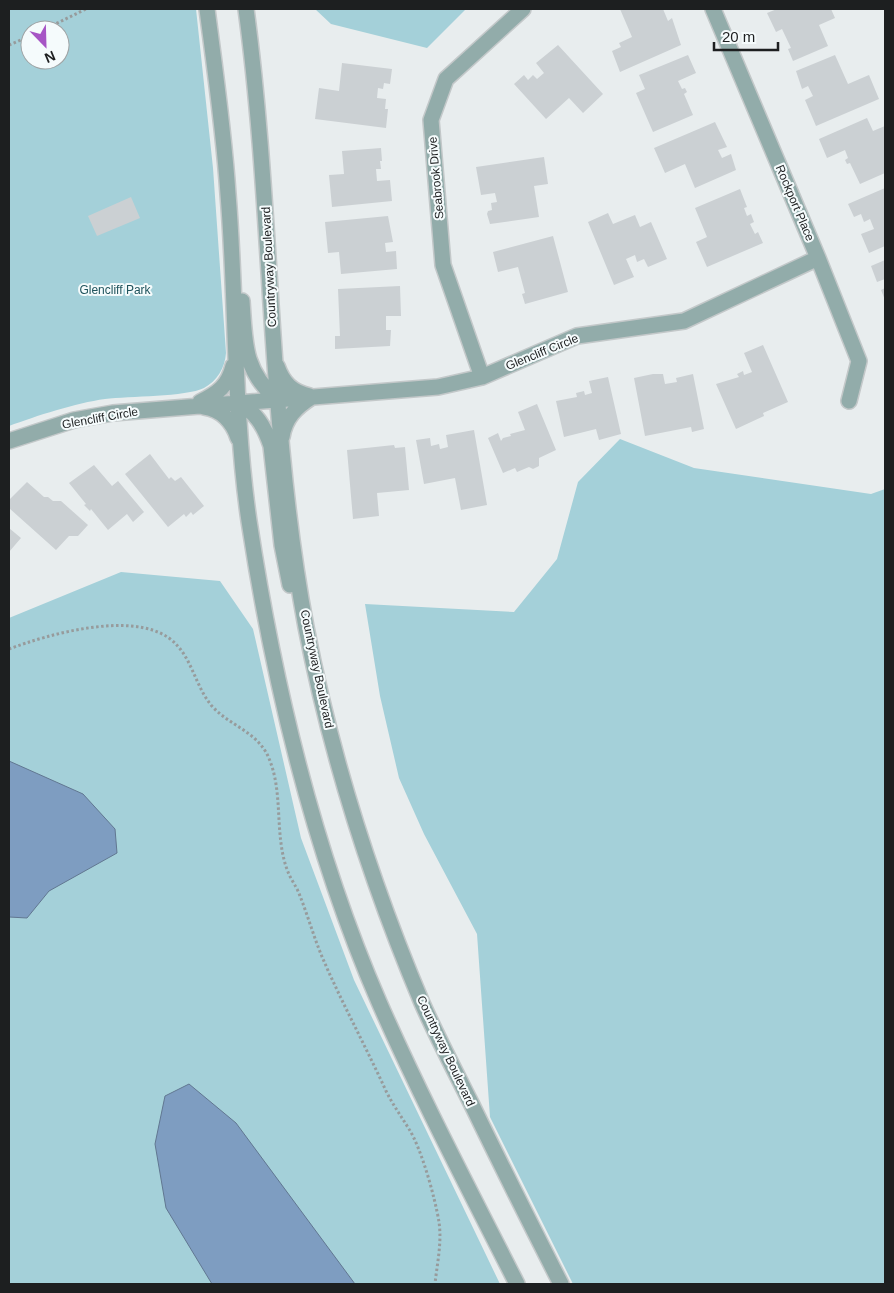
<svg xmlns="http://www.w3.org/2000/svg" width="894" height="1293" font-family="Helvetica,sans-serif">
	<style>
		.green { fill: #a4d0d9; fill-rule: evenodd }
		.water { fill: #7e9dc1; stroke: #617791 }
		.building { fill: #cbd0d3 }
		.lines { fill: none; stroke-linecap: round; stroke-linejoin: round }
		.minor-casing { stroke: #c3c8c9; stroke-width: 18 }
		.path { stroke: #979b9c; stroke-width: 3; stroke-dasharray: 2.5 2.5; stroke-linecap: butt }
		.minor { stroke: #92acaa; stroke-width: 15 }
		.labels { text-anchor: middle; stroke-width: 4; stroke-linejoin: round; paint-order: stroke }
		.street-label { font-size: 12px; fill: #1d1f20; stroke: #f5fbfc }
		.park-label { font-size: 12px; fill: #20545d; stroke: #f5fbfc }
	</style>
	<rect width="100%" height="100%" fill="#e8edee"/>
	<path class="green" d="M 9,9 L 196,9 L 213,168 L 226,353 C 225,368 217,381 204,388 C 186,397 129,396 105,399 C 76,403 36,416 9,426 ZM 30,30 L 60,30 L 60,60 L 30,60 Z
		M 315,9 L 466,9 L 427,48 L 331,24 Z
		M 620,439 L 694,468 L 871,494 L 885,489 L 885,1284 L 573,1284 L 490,1117 L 477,934 L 424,834 L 399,778 L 380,696 L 365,604 L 514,612 L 557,559 L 578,482 Z
		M 121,572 L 220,581 L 253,629 L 301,838 L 354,980 L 500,1284 L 9,1284 L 9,618 Z"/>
	<path class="water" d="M 9,761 L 83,794 L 115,829 L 117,853 L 49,891 L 27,918 L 9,917 Z
		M 189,1084 L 236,1123 L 355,1284 L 212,1284 L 166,1208 L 155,1144 L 165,1096 Z"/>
	<path class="building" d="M 620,9 L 663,9 L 668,21 L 672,18 L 681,45 L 620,72 L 612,51 L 621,47 L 619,43 L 632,37 Z
		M 777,9 L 831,9 L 835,18 L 819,25 L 828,46 L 793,61 L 788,49 L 791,48 L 782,29 L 776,32 L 767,13 Z
		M 558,45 L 603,94 L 583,113 L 569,98 L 546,119 L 514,84 L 524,75 L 528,80 L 533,75 L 537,79 L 544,73 L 536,63 Z
		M 688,55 L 696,73 L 678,81 L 682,89 L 685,88 L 687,92 L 684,94 L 693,115 L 653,132 L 636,93 L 645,89 L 639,75 Z
		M 835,55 L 848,84 L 869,75 L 879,99 L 816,126 L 805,100 L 813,96 L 808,86 L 802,89 L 796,71 Z
		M 342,63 L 392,69 L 390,84 L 384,83 L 383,89 L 378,88 L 377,98 L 386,99 L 385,109 L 388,109 L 386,128 L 315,119 L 319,88 L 339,91 Z
		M 867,118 L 873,131 L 885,126 L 885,173 L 860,184 L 850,163 L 847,164 L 845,160 L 848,158 L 845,150 L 827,158 L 819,139 Z
		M 715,122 L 727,147 L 718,150 L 722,158 L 731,154 L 736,170 L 695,188 L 685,164 L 665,173 L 654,148 Z
		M 381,148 L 382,161 L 380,161 L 381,169 L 376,169 L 377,181 L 390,180 L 392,201 L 332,207 L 329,175 L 344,174 L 342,151 Z
		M 544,157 L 548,184 L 534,186 L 539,217 L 490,224 L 487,214 L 488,211 L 492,210 L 491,203 L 497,202 L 495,193 L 481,195 L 476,167 Z
		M 885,188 L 885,246 L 869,253 L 861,234 L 874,229 L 870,219 L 864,222 L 861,214 L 854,217 L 848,204 Z
		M 740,189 L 747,207 L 744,208 L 747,216 L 751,214 L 754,222 L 750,224 L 755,234 L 758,232 L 763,243 L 707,267 L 696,242 L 707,237 L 695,208 Z
		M 131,197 L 140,218 L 97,236 L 88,216 Z
		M 608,213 L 613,224 L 635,215 L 640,227 L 651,222 L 667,259 L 648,267 L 644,259 L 637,262 L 635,255 L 626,259 L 634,277 L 614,285 L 588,222 Z
		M 388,216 L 393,242 L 385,243 L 386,252 L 396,251 L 397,269 L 341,274 L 339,252 L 328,253 L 325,222 Z
		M 553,236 L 568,292 L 525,304 L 522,294 L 525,293 L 518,267 L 498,272 L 493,252 Z
		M 885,260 L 885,279 L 877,282 L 871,266 Z
		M 400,286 L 401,316 L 386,316 L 386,330 L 391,330 L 390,346 L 335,349 L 335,336 L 340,336 L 338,289 Z
		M 885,288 L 885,300 L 881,290 Z
		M 763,345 L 788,402 L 763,413 L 764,416 L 736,429 L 716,384 L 739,377 L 737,374 L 743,371 L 744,375 L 752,372 L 744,353 Z
		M 653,374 L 663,374 L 665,384 L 677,382 L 676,378 L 693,374 L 704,429 L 692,432 L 691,427 L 645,436 L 634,378 Z
		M 608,377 L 621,434 L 599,440 L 596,429 L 564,437 L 556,401 L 577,397 L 576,393 L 584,391 L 585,395 L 592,393 L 589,381 Z
		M 537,404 L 556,450 L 539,458 L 539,466 L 533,469 L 529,467 L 517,472 L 515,468 L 503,473 L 488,438 L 498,433 L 501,441 L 503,438 L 511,436 L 510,434 L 525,430 L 518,412 Z
		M 474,430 L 487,505 L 461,510 L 455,478 L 424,484 L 416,440 L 430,438 L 431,446 L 439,444 L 440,449 L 448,447 L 446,435 Z
		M 394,445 L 395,448 L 405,447 L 409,490 L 377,493 L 379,516 L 353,519 L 347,450 Z
		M 150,454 L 169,479 L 171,477 L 175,481 L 181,477 L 204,506 L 193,515 L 191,512 L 186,517 L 184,514 L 168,527 L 125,474 Z
		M 94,465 L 112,486 L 118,481 L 144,512 L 133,522 L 127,514 L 108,530 L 91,509 L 90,511 L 84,505 L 86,504 L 69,483 Z
		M 27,482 L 44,497 L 48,497 L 53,501 L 61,501 L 88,525 L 78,536 L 69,536 L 56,550 L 9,508 L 9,500 Z
		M 9,528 L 21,538 L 9,552 Z"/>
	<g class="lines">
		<defs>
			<path id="minor" d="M 207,9 C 215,70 224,132 228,194 C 237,303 233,412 249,521 C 274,685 313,850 379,1002 C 421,1098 470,1191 517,1284
				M 246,9 C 274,215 267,422 306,627 C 331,756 371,882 422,1003 C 437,1037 455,1071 472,1105 C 501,1165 531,1225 561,1284
				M 713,9 L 818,258 L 859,361 L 849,401
				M 242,301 C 245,343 243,369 276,399
				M 277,366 C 283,383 292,392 310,396
				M 482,377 L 443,265 L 431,120 L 446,79 L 523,9
				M 237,401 C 256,413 264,425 271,446 L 282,545 L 290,585
				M 200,402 C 218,393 228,386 233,366
				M 204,407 C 221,409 233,422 238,438
				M 282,437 C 285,418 296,407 312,397
				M 9,441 L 74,420 L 113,413 L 438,387 L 482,377 L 577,336 L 684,321 L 818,258"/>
		</defs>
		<use href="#minor" class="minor-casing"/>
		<path class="path" d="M 43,30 L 86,9
			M 9,45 L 30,36
			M 9,649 C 49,634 130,611 169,638 C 192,655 194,684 211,705 C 228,725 254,730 267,754 C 285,791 273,834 288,872 C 291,880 297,887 300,896 C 308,916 314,938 323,959 C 342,1003 366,1047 386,1091 C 393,1105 401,1116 409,1129 C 422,1150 435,1198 439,1222 C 442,1243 437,1264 435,1284"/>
		<use href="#minor" class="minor"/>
	</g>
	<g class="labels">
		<g class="street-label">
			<text transform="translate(436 178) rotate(-95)" y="4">Seabrook Drive</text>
			<text transform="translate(795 203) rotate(67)" y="4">Rockport Place</text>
			<text transform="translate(269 267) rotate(-93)" y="4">Countryway Boulevard</text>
			<text transform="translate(542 352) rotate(-22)" y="4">Glencliff Circle</text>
			<text transform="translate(100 418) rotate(-10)" y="4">Glencliff Circle</text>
			<text transform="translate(317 669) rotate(78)" y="4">Countryway Boulevard</text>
			<text transform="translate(446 1051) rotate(65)" y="4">Countryway Boulevard</text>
		</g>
		<g class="park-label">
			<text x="115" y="294">Glencliff Park</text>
		</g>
	</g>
	<rect width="894" height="1293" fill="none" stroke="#1d1f20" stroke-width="20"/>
	<g transform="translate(45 45) rotate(157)"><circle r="24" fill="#f5fbfc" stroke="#9fa3a4"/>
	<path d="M0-4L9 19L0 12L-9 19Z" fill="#a655c5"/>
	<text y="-8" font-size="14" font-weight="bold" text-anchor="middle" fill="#1d1f20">N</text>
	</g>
	<path d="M714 42v8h64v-8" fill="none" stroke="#1d1f20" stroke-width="2.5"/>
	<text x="722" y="42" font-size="15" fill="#1d1f20" stroke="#f5fbfc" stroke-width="4" paint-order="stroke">20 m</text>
</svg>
